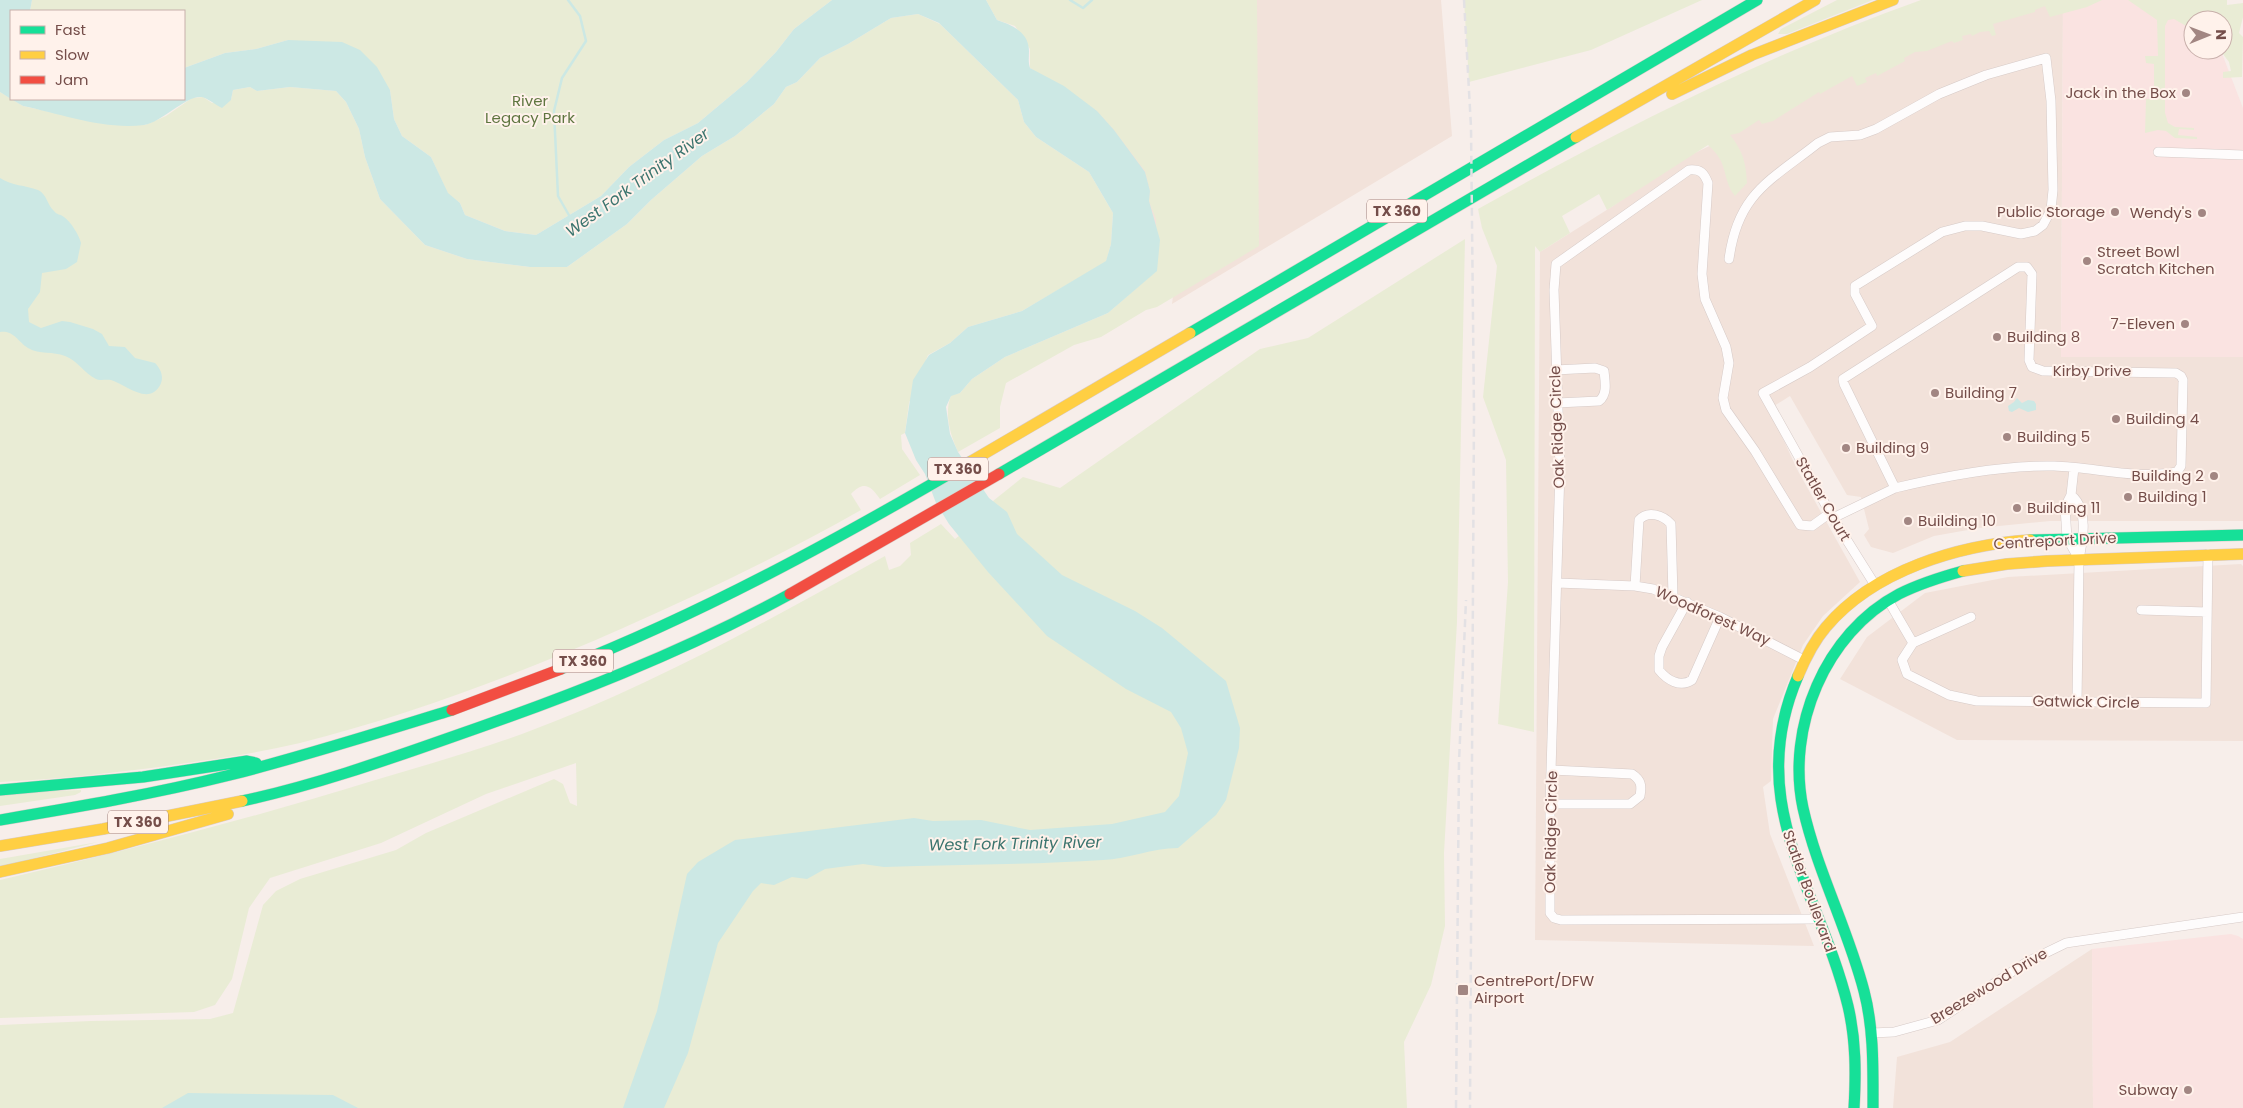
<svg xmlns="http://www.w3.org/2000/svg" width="2243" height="1108" font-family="Poppins,sans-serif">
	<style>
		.residential { fill: #f2e2da }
		.commercial { fill: #fae3e1 }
		.green { fill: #e9ecd5 }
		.water { fill: #cce8e4 }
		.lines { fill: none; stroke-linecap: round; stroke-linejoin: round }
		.stream { stroke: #cce8e4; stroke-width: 2.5 }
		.street-casing { stroke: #d6cac7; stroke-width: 10 }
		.fast-casing { stroke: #d8cbc8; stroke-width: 12 }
		.slow-casing { stroke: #d8cbc8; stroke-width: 12 }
		.jam-casing { stroke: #d8cbc8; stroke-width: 12 }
		.street { stroke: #fefcfc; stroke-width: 9 }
		.fast { stroke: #16e098; stroke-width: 11 }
		.slow { stroke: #ffcf43; stroke-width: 11 }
		.jam { stroke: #f24e42; stroke-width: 11 }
		.rail { stroke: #e3e1e4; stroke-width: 2.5; stroke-dasharray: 8 5; stroke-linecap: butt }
		.poi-dot { fill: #a28682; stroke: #fff2eb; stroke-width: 2 }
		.labels { text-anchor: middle; stroke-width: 4; stroke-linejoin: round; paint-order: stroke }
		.shield { fill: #fff2eb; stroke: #9e7f7a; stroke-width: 1 }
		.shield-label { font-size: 14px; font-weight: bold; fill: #754e4a }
		.poi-label { font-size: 15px; fill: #754e4a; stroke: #fff2eb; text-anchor: start }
		.park-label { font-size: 15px; fill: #5e753f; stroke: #fff2eb }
		.street-label { font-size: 15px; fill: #754e4a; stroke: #fff2eb }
		.water-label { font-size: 16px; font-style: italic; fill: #3b746e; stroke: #fff2eb }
	</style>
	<rect width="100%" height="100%" fill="#f7eeea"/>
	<path class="residential" d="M 1011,0 L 1441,0 L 1452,136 L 1172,304 L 1176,272 Z
		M 2063,0 L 2061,357 L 2243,357 L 2243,521 L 2050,521 L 1979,528 L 1934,536 L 1893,553 L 1871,547 L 1864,535 L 1869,529 L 1861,497 L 1847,495 L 1790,396 L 1769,409 L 1798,471 L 1860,582 L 1823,616 L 1803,645 L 1773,719 L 1771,781 L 1763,787 L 1770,834 L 1814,946 L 1535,940 L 1540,252 L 1613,206 L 1676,162 L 1722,140 L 1750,117 L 1978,18 Z
		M 2241,564 L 2243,566 L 2243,741 L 1957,740 L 1840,679 L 1867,637 L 1925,593 L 2008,577 Z
		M 2092,949 L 2093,1108 L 1893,1108 L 1897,1057 L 1950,1042 Z"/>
	<path class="commercial" d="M 2063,0 L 2148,0 L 2193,28 L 2193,50 L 2221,51 L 2243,108 L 2243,357 L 2061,357 Z
		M 2231,934 L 2238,936 L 2243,939 L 2243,1108 L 2093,1108 L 2092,949 Z"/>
	<path class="green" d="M 32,0 L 832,0 L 794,29 L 776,52 L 747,82 L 698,123 L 664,140 L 629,167 L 601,196 L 536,235 L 505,231 L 465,215 L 460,203 L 448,194 L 431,157 L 402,136 L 394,119 L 390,90 L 288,40 L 256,49 L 225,53 L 184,68 L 184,11 L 30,11 Z
		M 986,0 L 1257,0 L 1259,246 L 1157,307 L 1146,310 L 1101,337 L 1074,345 L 1006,383 L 1000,407 L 1000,428 L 958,452 C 950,434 944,414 951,395 L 960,393 L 972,379 L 1005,357 L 1108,313 L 1156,271 L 1156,219 L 1149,201 L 1150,191 L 1145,171 L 1114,130 L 1097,111 L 1030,68 L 1030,49 L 1015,26 L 997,20 Z
		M 1464,0 L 1702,0 L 1591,50 L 1469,82 Z
		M 1837,0 L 1873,0 L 1787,34 L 1778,34 L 1781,29 Z
		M 1921,0 L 2102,0 L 2087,7 L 2050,17 L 2045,6 L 2035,10 L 2035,12 L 1993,24 L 1996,35 L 1992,36 L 1989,31 L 1980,32 L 1972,36 L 1971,34 L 1962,36 L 1963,40 L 1954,43 L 1952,41 L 1927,51 L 1915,52 L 1904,58 L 1905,61 L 1877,76 L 1876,73 L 1865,78 L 1867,82 L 1857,86 L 1852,76 L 1820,94 L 1819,92 L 1773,121 L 1762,124 L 1759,120 L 1739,133 L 1730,135 C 1743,151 1746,163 1747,183 L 1735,196 C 1721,178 1730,164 1708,145 L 1607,210 L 1599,194 L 1562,216 L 1570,233 L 1540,252 L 1535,246 L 1534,732 L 1498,724 L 1508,582 L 1506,460 L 1483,397 L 1497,266 L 1482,228 L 1478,209 C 1621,129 1767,55 1921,0 Z
		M 2128,0 L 2227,0 L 2227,5 L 2243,3 L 2243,17 L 2239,33 L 2243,37 L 2242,77 L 2223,78 L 2223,72 L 2231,71 L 2229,62 L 2220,50 L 2223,50 L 2223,20 L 2193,20 L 2193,30 L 2174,19 L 2168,20 L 2165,26 L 2165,113 L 2168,123 L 2175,127 L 2194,128 L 2194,130 L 2179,129 L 2178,135 L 2197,137 L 2197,139 L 2175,138 L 2166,131 L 2158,130 L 2145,133 L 2146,99 L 2154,99 L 2154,64 L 2146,63 L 2145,56 L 2158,56 L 2157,20 Z
		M 918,14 L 940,24 L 1018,100 L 1024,122 L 1036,137 L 1089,172 L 1113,213 L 1111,244 L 1106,262 L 1022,311 L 968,327 L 950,343 L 928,355 L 909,403 L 905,433 L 901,435 L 902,449 L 920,475 L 880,499 C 871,486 864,480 851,494 L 861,510 C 784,554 704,592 623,628 C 519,674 410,715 300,743 C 258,753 216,759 173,765 C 116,773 58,779 0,782 L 0,92 L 23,106 L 105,124 L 145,125 L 166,116 L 192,98 L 203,97 L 212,103 L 231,100 L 233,90 L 250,87 L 257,91 L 290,87 L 336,91 L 346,102 L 359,129 L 365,157 L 380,199 L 425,245 L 467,259 L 530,267 L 567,267 L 627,224 L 651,200 L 702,156 L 735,136 L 774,104 L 786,87 L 797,82 L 820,58 L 848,44 L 891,18 Z
		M 1465,239 L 1457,622 L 1444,853 L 1445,926 L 1431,985 L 1404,1042 L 1407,1108 L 0,1108 L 0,1025 L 91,1021 L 210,1019 L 233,1013 L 263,905 L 276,891 L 300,879 L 396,850 L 426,833 L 554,779 L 563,784 L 570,803 L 577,806 L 576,763 L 486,794 L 381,843 L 270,878 L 249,908 L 232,979 L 215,1005 L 194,1012 L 0,1018 L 0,880 C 125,851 249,819 372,781 C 422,766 473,752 522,734 C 648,688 767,621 885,556 L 889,570 L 900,566 L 911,555 L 910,543 L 941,524 L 955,539 L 964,532 L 973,517 L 1023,477 L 1060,488 L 1260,349 L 1308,338 Z
		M 81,790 L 81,792 L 75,795 L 0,806 L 0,793 Z
		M 98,842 L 0,867 L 0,859 Z"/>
	<path class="water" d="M 0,0 L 32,0 L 30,11 L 11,11 L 11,99 L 0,92 Z
		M 832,0 L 986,0 L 997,20 C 1012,25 1029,32 1029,51 C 1029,57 1028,62 1030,68 L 1064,86 L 1097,111 L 1114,130 L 1145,172 L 1150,191 L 1149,201 L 1160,240 L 1157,271 L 1108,313 L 1005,357 L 972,379 L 960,393 L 951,396 L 946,407 L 950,434 L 958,452 L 989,498 L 1007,512 L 1017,534 L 1062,575 L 1135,611 L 1162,628 L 1226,681 L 1240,728 L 1239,748 L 1226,800 L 1216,815 L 1178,848 C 1152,848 1128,859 1103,860 C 1030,865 957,864 884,867 L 863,864 L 825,869 L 807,879 L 792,877 L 774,885 L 761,883 L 753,891 L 718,943 L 688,1053 L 664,1108 L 623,1108 L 657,1011 L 687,874 L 698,862 L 735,840 L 914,818 L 933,821 L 981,820 L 1030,830 L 1112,824 L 1165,812 L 1179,796 L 1188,753 L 1181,728 L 1171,712 L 1126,689 L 1047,636 L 988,572 L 949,524 L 936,503 L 925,474 L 916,460 L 905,433 L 913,380 L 929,355 L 950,343 L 968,327 L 1022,311 L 1106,261 L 1111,244 L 1113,213 L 1089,172 L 1036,137 L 1024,122 L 1018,100 L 939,23 L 918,14 L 891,18 L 848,44 L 820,58 L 797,82 L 786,87 L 774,104 L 735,136 L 702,156 L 651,200 L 627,224 L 567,267 L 530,267 L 467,259 L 425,245 L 380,199 L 365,157 L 359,129 L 346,102 L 336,91 L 290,87 L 257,91 L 250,87 L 233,90 L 231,100 L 222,108 C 216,105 207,98 202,97 C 186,95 162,122 144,125 C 104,130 61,114 23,106 L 11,99 L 184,99 L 184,68 L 225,53 L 256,49 L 288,40 L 342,42 L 360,50 L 377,67 L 390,90 L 394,119 L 402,136 L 431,157 L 448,193 L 460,203 L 465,215 L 505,231 L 536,235 L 601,196 L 629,167 L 664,140 L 698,123 L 747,82 L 776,52 L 794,29 Z
		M 0,178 C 12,186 25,185 38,190 C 47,194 47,205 54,211 C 57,215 60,214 64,217 C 71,222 79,235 81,243 L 77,262 L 66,269 L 42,273 L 40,292 L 28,309 L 29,322 L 41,328 L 62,321 L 70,322 L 93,329 L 102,334 L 109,346 L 125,347 L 135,358 L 155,363 C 161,369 165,378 159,387 C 147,405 125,384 111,380 C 106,379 100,381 96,379 C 84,373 77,360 65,356 C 53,351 40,355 28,348 C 18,342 14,330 0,332 Z
		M 2017,398 L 2022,403 L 2028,400 L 2034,401 L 2036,404 L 2036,410 L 2028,412 L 2019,408 L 2012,412 L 2009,411 L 2008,406 L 2014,402 Z
		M 188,1093 L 333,1095 L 358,1108 L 162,1108 Z"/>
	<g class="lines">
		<path class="stream" d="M 568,0 L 580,16 L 586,41 L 562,78 L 554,111 L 558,196 L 570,217
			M 1070,0 L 1083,8 L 1092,0"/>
		<defs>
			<path id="street" d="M 2158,152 L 2243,155
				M 1729,259 C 1738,193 1770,181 1818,143 L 1830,137 L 1860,135 L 1876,129 L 1939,94 L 1986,75 L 2046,58 L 2051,101 L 2053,190 L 2051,210 L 2043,225 L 2035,231 L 2021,234 L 1982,226 L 1965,226 L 1942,232 L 1855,286 L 1855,294 L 1872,326 L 1810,367 L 1763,393 L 1833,518 L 1875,585
				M 1555,370 L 1595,368 L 1604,371 C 1605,381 1608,394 1599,401 L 1557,403
				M 2074,468 L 2071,495 L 2065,507 L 2067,538 L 2079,559
				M 2071,495 C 2089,509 2083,540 2079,559 L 2077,702
				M 1833,518 L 1895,488 L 1844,384 L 1843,379 L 2018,267 L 2027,267 L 2032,274 L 2029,360 L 2032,367 L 2043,371 L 2176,373 L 2181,376 L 2183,380 L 2181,466 L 2177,472 C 2137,480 2094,467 2054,466 C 2003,465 1945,476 1895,488
				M 1557,583 L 1635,586 L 1653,589 L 1720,617 L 1804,660
				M 1635,586 L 1639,520 C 1648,510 1663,515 1671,524 L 1673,596
				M 1888,600 L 1913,643
				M 1687,602 L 1662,647 L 1659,656 L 1659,670 C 1667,680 1680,688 1692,680 L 1720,617
				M 2141,610 L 2207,612
				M 1913,643 L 1902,660 L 1907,674 L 1949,695 L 1977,701 L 2206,703 L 2208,554
				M 1913,643 L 1971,617
				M 1550,804 L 1630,804 L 1640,796 C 1642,785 1641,780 1632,774 L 1552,770
				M 1818,919 L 1561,920 L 1554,918 L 1550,913 L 1550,804 L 1560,469 L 1554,290 L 1556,264 L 1689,170 C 1701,169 1704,173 1708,183 L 1702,274 L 1705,299 L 1726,347 L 1729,363 L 1723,398 L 1726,410 L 1755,451 L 1800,525 L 1812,526 L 1830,513
				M 1872,1033 L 1894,1032 L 1938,1020 L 2027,962 L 2066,943 L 2243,917"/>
			<path id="fast" d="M 1190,333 L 1757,0
				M 999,474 L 1576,137
				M 2030,540 L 2243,535
				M 561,669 C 704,613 838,539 970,462
				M 1798,676 C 1743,804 1819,888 1848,1006 C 1856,1040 1856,1073 1854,1108
				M 0,790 L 143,777 L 247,761 L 256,763
				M 242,801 C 312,786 381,762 449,738 C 565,698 682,653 790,594
				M 0,820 C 77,807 154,794 230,775 C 305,756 378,733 452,710
				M 1873,1108 C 1873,1069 1874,1029 1864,991 C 1848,929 1817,871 1803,808 C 1786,728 1825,633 1899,594 C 1919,584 1941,577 1963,571"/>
			<path id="slow" d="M 1672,94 L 1752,55 L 1893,0
				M 1576,137 L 1815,0
				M 970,462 L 1190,333
				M 1963,571 L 2007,564 L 2047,561 L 2243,554
				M 1798,676 C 1805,659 1814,641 1826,627 C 1874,570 1959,545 2030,540
				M 0,846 L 103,829 L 242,801
				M 0,872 L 108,848 L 228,814"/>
			<path id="jam" d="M 790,594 L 999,474
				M 452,710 L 561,669"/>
		</defs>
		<use href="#street" class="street-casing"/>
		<use href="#fast" class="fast-casing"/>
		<use href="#slow" class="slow-casing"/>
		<use href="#jam" class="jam-casing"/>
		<use href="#street" class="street"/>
		<use href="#fast" class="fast"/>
		<use href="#slow" class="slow"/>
		<use href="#jam" class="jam"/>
		<path class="rail" d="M 1464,0 L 1471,127 L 1474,412 L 1470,1108
			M 1456,1108 L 1459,762 L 1466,600"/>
	</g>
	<g class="poi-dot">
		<circle cx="2186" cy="93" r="5"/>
		<circle cx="2115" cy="212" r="5"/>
		<circle cx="2202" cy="213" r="5"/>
		<circle cx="2087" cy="261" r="5"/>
		<circle cx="2185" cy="324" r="5"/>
		<circle cx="1997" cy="337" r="5"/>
		<circle cx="1935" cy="393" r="5"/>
		<circle cx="2116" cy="419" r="5"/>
		<circle cx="2007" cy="437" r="5"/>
		<circle cx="1846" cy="448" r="5"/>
		<circle cx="2214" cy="476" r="5"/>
		<circle cx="2128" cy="497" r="5"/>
		<circle cx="2017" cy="508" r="5"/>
		<circle cx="1908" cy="521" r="5"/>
		<rect x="1457" y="984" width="12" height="12" rx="2.5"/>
		<circle cx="2188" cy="1090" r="5"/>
	</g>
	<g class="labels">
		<g class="shield">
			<rect x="1367" y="199.5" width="60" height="23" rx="4"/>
			<rect x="928" y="457.5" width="60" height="23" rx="4"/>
			<rect x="553" y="649.5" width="60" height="23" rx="4"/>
			<rect x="108" y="810.5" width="60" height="23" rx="4"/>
		</g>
		<g class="shield-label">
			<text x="1397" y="216">TX 360</text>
			<text x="958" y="474">TX 360</text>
			<text x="583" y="666">TX 360</text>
			<text x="138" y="827">TX 360</text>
		</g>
		<g class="poi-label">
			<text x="2176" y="98" text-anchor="end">Jack in the Box</text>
			<text x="2105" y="217" text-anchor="end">Public Storage</text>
			<text x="2192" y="218" text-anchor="end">Wendy's</text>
			<text x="2097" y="257">Street Bowl<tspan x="2097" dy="17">Scratch Kitchen</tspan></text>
			<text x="2175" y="329" text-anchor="end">7-Eleven</text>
			<text x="2007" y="342">Building 8</text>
			<text x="1945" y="398">Building 7</text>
			<text x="2126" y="424">Building 4</text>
			<text x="2017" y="442">Building 5</text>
			<text x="1856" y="453">Building 9</text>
			<text x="2204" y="481" text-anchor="end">Building 2</text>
			<text x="2138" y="502">Building 1</text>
			<text x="2027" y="513">Building 11</text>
			<text x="1918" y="526">Building 10</text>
			<text x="1474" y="986">CentrePort/DFW<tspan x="1474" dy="17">Airport</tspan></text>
			<text x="2178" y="1095" text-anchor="end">Subway</text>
		</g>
		<g class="park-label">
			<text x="530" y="106">River<tspan x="530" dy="17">Legacy Park</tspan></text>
		</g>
		<g class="street-label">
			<text x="2092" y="376">Kirby Drive</text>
			<text transform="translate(1557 427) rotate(-92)" y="5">Oak Ridge Circle</text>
			<text transform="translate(1823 499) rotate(60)" y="5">Statler Court</text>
			<text transform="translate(2055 541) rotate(-3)" y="5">Centreport Drive</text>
			<text transform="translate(1713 616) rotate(24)" y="5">Woodforest Way</text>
			<text transform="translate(2086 702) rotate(1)" y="5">Gatwick Circle</text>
			<text transform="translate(1551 832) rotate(-89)" y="5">Oak Ridge Circle</text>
			<text transform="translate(1809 891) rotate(70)" y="5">Statler Boulevard</text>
			<text transform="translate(1989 986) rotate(-31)" y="5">Breezewood Drive</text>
		</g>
		<g class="water-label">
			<text transform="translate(637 182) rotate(-36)" y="6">West Fork Trinity River</text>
			<text transform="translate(1015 843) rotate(-1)" y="6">West Fork Trinity River</text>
		</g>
	</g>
	<rect x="10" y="10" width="175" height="90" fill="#fff2eb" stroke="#c8b0ab"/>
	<rect x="20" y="26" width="25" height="8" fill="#16e098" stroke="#c8b0ab"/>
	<text x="55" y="35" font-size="15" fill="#754e4a">Fast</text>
	<rect x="20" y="51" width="25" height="8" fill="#ffcf43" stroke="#c8b0ab"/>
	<text x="55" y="60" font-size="15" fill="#754e4a">Slow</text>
	<rect x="20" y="76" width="25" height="8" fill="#f24e42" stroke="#c8b0ab"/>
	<text x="55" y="85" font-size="15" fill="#754e4a">Jam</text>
	<g transform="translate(2208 35) rotate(89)"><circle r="24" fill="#fff2eb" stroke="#c8b0ab"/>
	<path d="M0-4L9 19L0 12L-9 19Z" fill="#a28682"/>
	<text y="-8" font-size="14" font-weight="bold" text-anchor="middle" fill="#754e4a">N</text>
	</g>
</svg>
